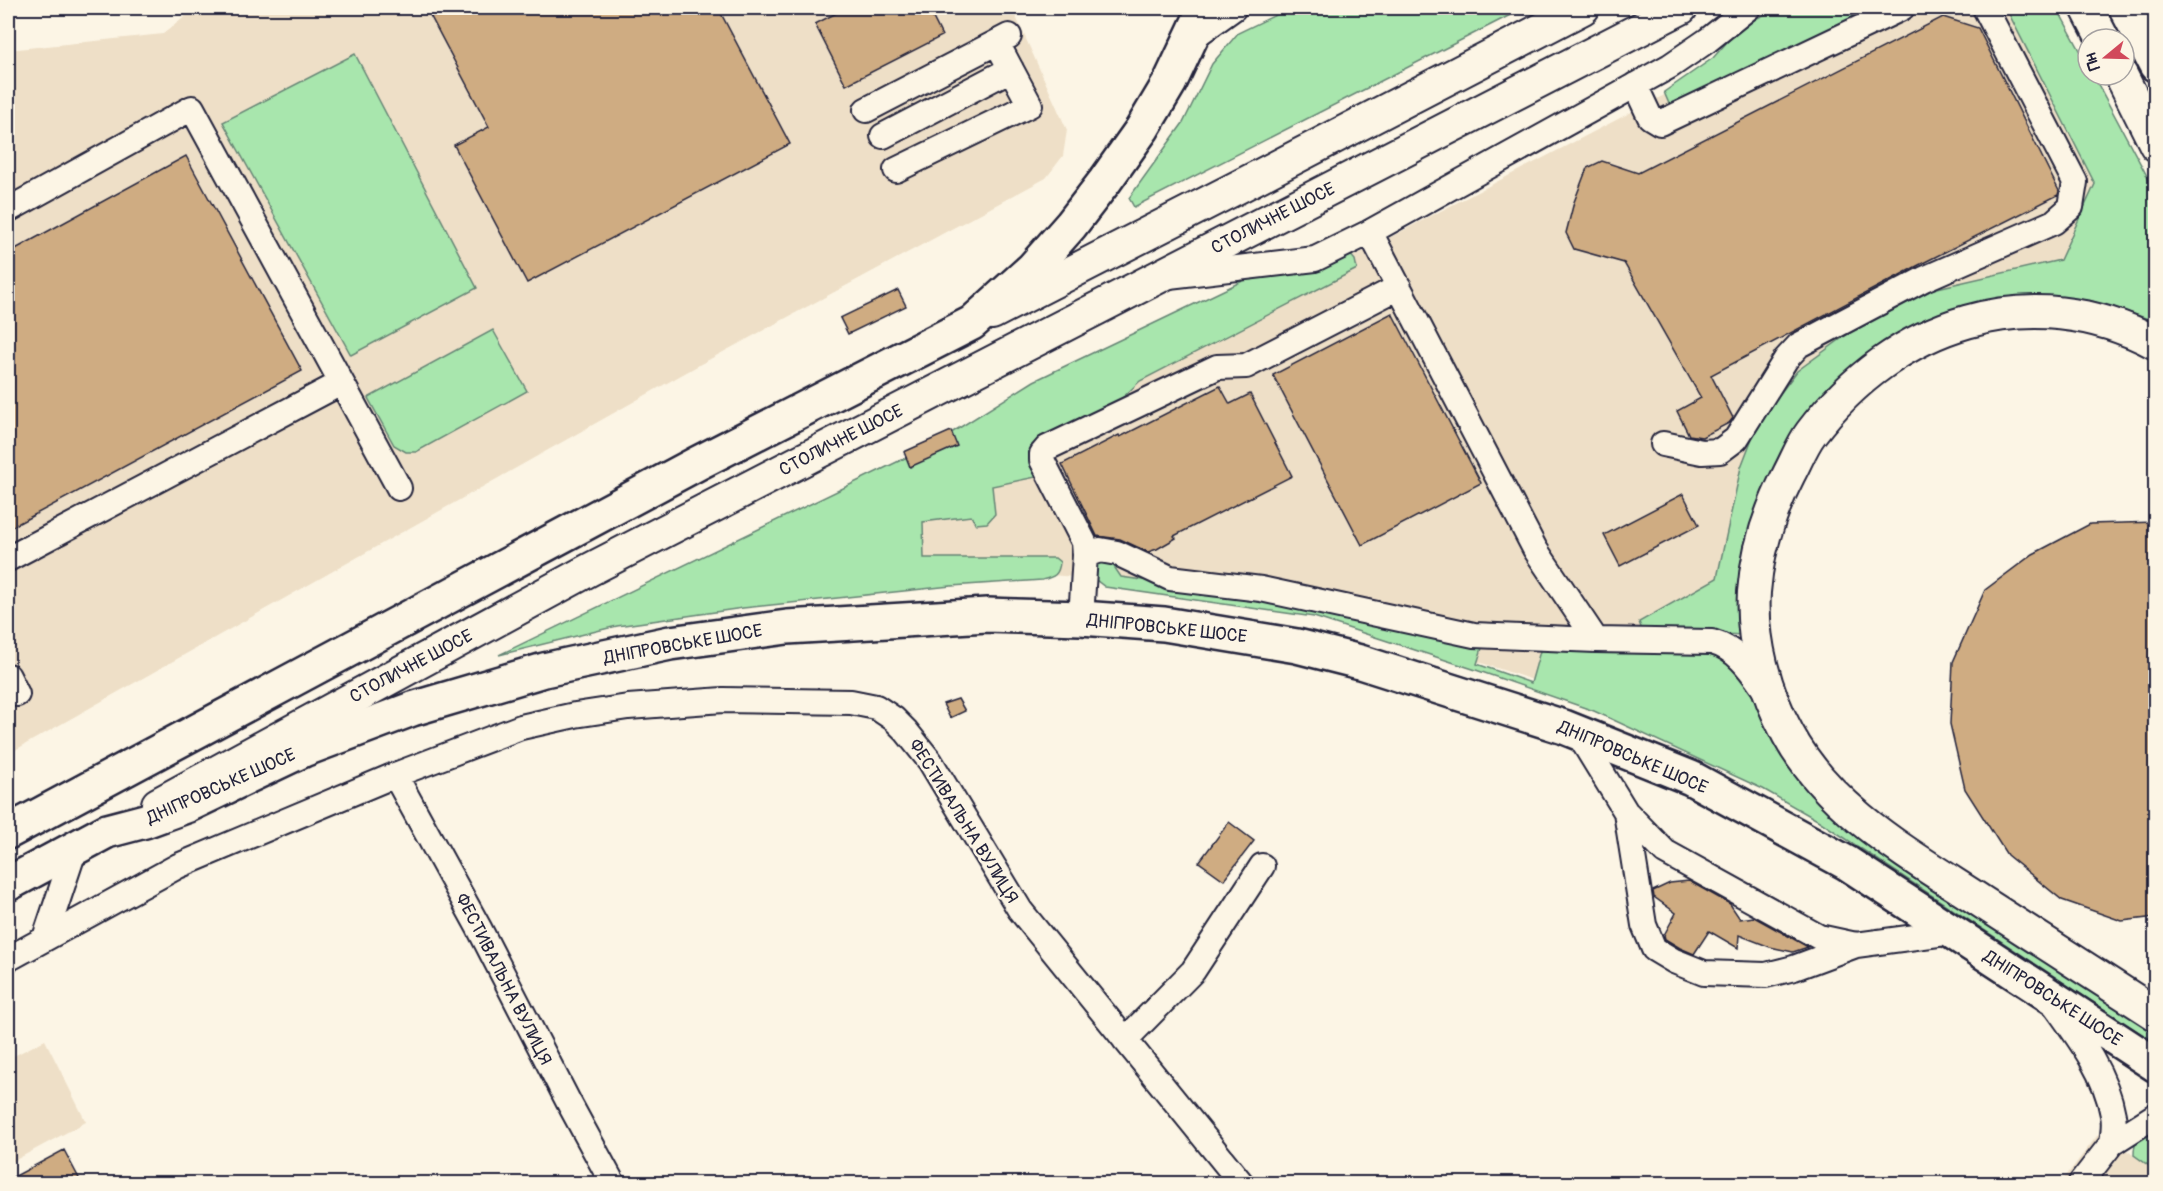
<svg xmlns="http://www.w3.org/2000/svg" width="2163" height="1191" font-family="Pangolin,sans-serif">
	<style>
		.built { fill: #eedfc7 }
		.green { fill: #a8e6ad; stroke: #658474; stroke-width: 1.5 }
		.building { fill: #cfac82; stroke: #22223b; stroke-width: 1.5 }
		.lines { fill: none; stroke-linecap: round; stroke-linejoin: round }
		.minor-casing { stroke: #22223b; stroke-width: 28 }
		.major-casing { stroke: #22223b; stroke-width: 36 }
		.highway-casing { stroke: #22223b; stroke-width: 38 }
		.minor { stroke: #fcf5e5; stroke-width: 24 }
		.major { stroke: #fcf5e5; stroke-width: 32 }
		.highway { stroke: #fcf5e5; stroke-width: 33 }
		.labels { text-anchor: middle; stroke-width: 5; stroke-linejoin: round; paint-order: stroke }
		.street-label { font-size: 18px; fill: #22223b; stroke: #fcf5e5 }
	</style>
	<rect width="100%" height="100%" fill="#fcf5e5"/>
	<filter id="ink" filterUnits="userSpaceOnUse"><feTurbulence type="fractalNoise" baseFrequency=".0167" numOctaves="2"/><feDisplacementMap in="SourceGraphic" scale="12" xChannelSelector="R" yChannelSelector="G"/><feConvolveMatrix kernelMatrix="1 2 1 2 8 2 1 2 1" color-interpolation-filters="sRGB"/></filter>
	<g filter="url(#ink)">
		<path class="built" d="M 196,8 L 1012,8 L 1067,130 L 1063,156 L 1046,178 L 699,365 L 8,754 L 8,50 L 163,34 Z
			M 1852,8 L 2006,8 L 2095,184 L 2060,260 L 1809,375 L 1730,619 L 1715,740 L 1418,642 L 1302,610 L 1111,580 L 917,564 L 896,473 L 1117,379 L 1724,64 Z
			M 45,1040 L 86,1122 L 8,1164 L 8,1059 Z
			M 2100,1132 L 2155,1170 L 2155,1183 L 2060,1184 Z"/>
		<path class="green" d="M 1290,8 L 1524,8 L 1134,207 L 1129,198 L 1183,123 L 1212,64 L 1238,33 Z
			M 1779,8 L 1874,8 L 1681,108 L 1670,106 L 1664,92 L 1713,58 L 1742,25 Z
			M 2006,8 L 2057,8 L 2088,65 L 2088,75 L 2093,75 L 2155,191 L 2155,321 L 2089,300 L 2029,297 L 1980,304 L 1928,321 L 1890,339 L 1838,383 L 1799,426 L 1743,635 L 1642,630 L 1639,622 L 1717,578 L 1741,467 L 1758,423 L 1797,371 L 1878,312 L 1920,292 L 2060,260 L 2095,184 Z
			M 355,54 L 477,288 L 351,355 L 223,122 Z
			M 1349,253 L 1355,260 L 1357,269 L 1140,381 L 1115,405 L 1042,437 L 1032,445 L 1029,459 L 1036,477 L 992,486 L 995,514 L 987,523 L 976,524 L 971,516 L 923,522 L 924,558 L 1055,558 L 1060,562 C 1059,575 1054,577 1042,580 L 951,586 L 743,608 L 617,626 L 499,655 L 932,445 L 1034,381 L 1257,274 Z
			M 493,330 L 527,391 L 416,452 L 406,452 L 394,445 L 368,398 Z
			M 1107,560 L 1113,565 L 1121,577 L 1309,603 L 1482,648 L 1477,664 L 1531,683 L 1542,644 L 1709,654 C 1720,657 1731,661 1738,670 C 1759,695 1776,731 1791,760 L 2051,961 L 2155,1031 L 2155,1043 L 1819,821 L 1763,789 L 1594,711 L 1476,670 L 1314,617 L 1105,587 L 1096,580 L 1095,572 L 1097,564 Z
			M 2155,1124 L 2155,1170 L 2134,1155 C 2134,1136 2140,1134 2155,1124 Z"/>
		<path class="building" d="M 445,8 L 718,8 L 790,144 L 527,283 L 454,145 L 489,127 L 430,15 Z
			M 846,8 L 928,8 L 942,36 L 846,85 L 815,24 Z
			M 1943,17 L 1978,28 L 2059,191 L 2058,195 L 1917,266 L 1711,375 L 1733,418 L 1729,423 L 1702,437 L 1689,435 L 1677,411 L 1701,398 L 1624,263 L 1574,249 L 1566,233 L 1574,202 L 1587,168 L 1602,161 L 1638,173 Z
			M 186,156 L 302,371 L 8,529 L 8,253 Z
			M 898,290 L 906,306 L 848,334 L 840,318 Z
			M 1392,313 L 1481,483 L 1362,545 L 1273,375 Z
			M 1220,386 L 1230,404 L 1250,394 L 1292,476 L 1174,536 L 1176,538 L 1157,549 L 1148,552 L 1120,539 L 1097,536 L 1062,464 L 1119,435 L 1120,437 Z
			M 951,431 L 957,446 L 910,467 L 904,452 Z
			M 1683,494 L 1699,525 L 1620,566 L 1604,535 Z
			M 2156,522 L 2156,917 L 2122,921 L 2062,900 L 2007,855 L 1965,789 L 1950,724 L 1953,662 L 1985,590 L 2033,554 L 2090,524 Z
			M 958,699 L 965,711 L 950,718 L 943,704 Z
			M 1229,822 L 1254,841 L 1224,880 L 1199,862 Z
			M 1689,881 L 1730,904 L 1740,919 L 1754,917 L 1808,947 L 1793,952 L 1770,947 L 1739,935 L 1738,948 L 1709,931 L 1694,954 L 1680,948 L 1665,939 L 1664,935 L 1676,913 L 1654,897 L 1653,891 L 1670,883 Z
			M 64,1150 L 82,1184 L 8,1184 L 8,1180 Z"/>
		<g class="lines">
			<defs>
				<path id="minor" d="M 1192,38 L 1234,8
					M 1635,85 L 1650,117 L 1660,123 L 1902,8
					M 866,110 L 1009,36
					M 883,136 L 1011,69
					M 896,170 L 1030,105 L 997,43
					M 8,210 L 192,108 L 399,488
					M 1370,232 L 1535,549 L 1596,640 L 1712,642 C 1737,649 1750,669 1764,689
					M 1169,276 L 1315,259 L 1370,232 L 1670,66 L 1708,40 L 1748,8
					M 1663,444 L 1702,452 L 1720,451 L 1736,439 L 1786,359 L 1799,345 L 1924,279 L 2054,222 L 2071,207 L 2075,182 L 1985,8
					M 1085,555 L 1100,550 L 1117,553 L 1170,578 L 1261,589 L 1474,635 L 1596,640
					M 8,559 L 341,383
					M 1081,618 L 1085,555 L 1084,542 L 1042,460 L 1042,454 L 1047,448 L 1217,367 L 1246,366 L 1399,287
					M 8,676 L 17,694
					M 1577,732 L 1626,812 L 1665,852 L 1819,937 L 1856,945 L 1953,932
					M 395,775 L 479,928 L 568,1101 L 613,1184
					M 1626,812 L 1644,925 L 1654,949 L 1674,961 L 1704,973 L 1766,975 L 1794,968 L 1856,945
					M 45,938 L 75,848
					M 8,959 L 178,866 L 395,775 L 521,727 L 575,715 L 628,707 L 723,700 L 851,702 L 876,707 L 894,719 L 906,731 L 930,761 L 1020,910 L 1242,1184
					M 2055,1005 C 2079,1038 2106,1074 2113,1115 C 2115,1124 2113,1135 2112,1143
					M 1125,1040 L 1193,971 L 1262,866
					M 2080,1184 L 2112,1143 L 2156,1115"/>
				<path id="major" d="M 2087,8 L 2103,39
					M 2121,75 L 2156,145
					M 992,313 L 1242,185 L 1583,8
					M 2156,343 C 2030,276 1894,323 1811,433 C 1802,445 1796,461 1789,474 C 1770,511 1757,551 1754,592 C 1751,640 1765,692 1788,734 C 1829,811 1912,856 1982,902 C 2040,939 2098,977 2156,1014
					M 158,804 L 589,570 L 1681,8"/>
				<path id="highway" d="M 2126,8 L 2156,65
					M 8,832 L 698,463 L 972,323 L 1033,268 L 1071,225 L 1105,181 L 1142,129 L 1170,82 L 1205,8
					M 8,884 L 107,831 L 145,821 L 186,806 L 303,750 L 412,709 L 544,670 L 670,643 L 787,627 L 987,615 L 1081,618 L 1164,624 L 1297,646 L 1360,662 L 1564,727 L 1691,778 L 1847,863 L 2156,1065"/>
			</defs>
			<use href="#minor" class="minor-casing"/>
			<use href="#major" class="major-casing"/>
			<use href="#highway" class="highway-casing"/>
			<use href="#minor" class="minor"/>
			<use href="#major" class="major"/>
			<use href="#highway" class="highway"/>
		</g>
	</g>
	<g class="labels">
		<g class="street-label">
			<text transform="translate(1273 218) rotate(-27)" y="6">СТОЛИЧНЕ ШОСЕ</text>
			<text transform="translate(841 440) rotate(-27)" y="6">СТОЛИЧНЕ ШОСЕ</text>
			<text transform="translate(1167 628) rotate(6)" y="6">ДНІПРОВСЬКЕ ШОСЕ</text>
			<text transform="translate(683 644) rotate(-10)" y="6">ДНІПРОВСЬКЕ ШОСЕ</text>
			<text transform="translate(411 666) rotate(-28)" y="6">СТОЛИЧНЕ ШОСЕ</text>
			<text transform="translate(1633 757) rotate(23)" y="6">ДНІПРОВСЬКЕ ШОСЕ</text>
			<text transform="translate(221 786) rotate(-24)" y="6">ДНІПРОВСЬКЕ ШОСЕ</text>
			<text transform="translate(964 821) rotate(58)" y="6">ФЕСТИВАЛЬНА ВУЛИЦЯ</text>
			<text transform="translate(504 979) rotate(63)" y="6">ФЕСТИВАЛЬНА ВУЛИЦЯ</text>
			<text transform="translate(2053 998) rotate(33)" y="6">ДНІПРОВСЬКЕ ШОСЕ</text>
		</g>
	</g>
	<rect width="2163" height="1191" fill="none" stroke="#fcf5e5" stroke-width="30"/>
	<rect x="15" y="15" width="2133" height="1161" fill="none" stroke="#22223b" stroke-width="2" filter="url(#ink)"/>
	<g transform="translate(2106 57) rotate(251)"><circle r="28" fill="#fcf5e5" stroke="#a5a1a1" stroke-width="1.5"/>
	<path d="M0-4.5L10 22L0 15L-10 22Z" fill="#d1495b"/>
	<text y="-9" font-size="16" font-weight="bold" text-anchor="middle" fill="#22223b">Пн</text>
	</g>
</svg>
